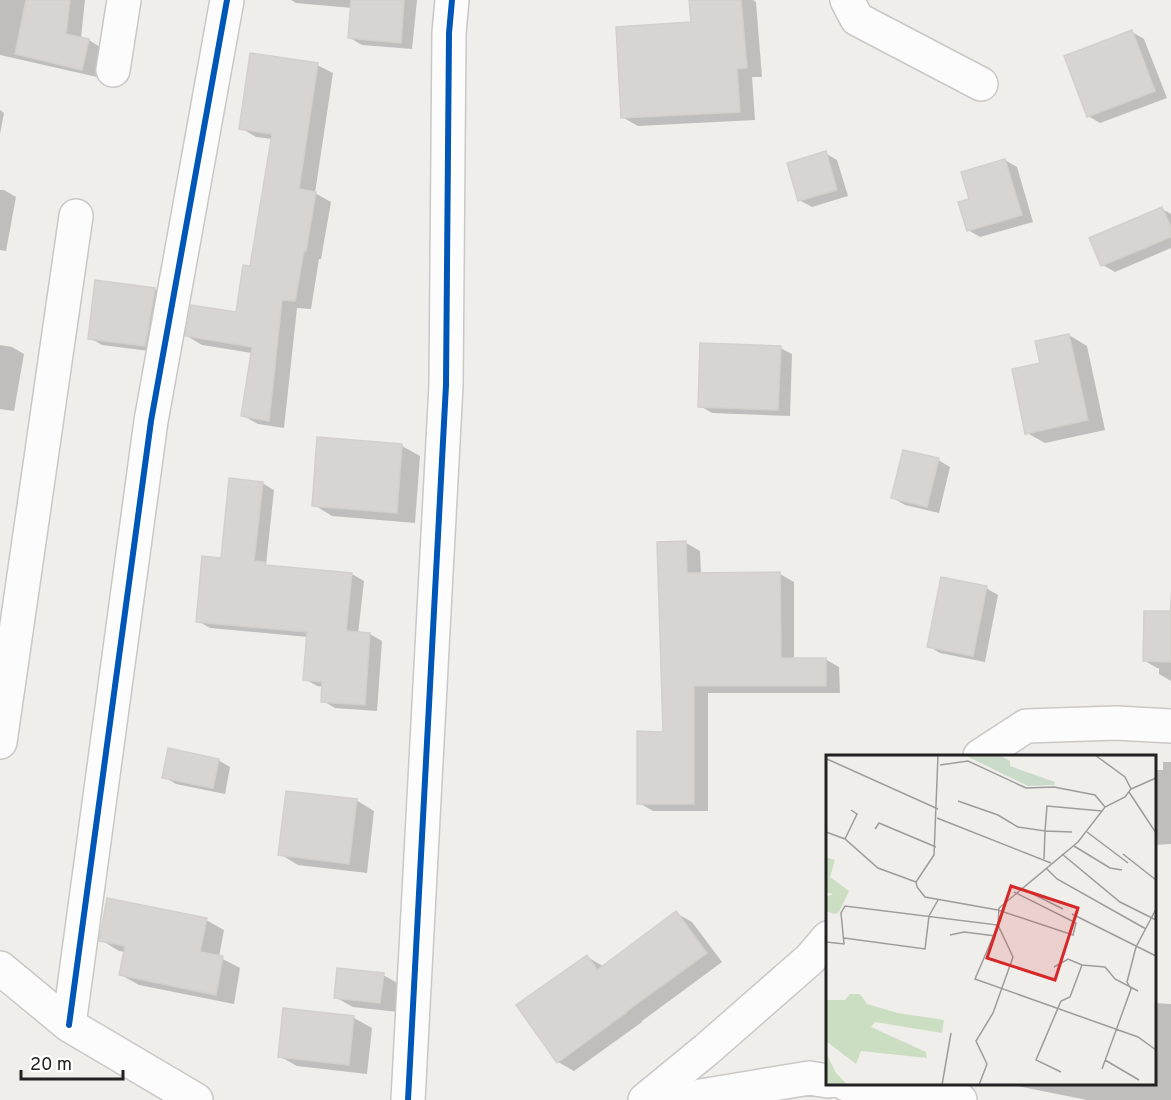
<svg xmlns="http://www.w3.org/2000/svg" width="1171" height="1100" font-family="Overpass,sans-serif">
	<style>
		.shadow { fill: #0003 }
		.building { fill: #d7d4d2; stroke: #d3d0cc; stroke-width: 1.5 }
		.lines { fill: none; stroke-linecap: round; stroke-linejoin: round }
		.street-casing { stroke: #c9c8c7; stroke-width: 36 }
		.street { stroke: #fdfcfc; stroke-width: 33 }
		.cycleway-casing { stroke: #fff; stroke-width: 10 }
		.cycleway { stroke: #0057b8; stroke-width: 6 }
		.inset-road { fill: none; stroke: #9e9c9b; stroke-width: 1.5 }
		.view { fill: #d62828; fill-opacity: 0.15; stroke: #d62828; stroke-width: 3 }
		.inset-edge { fill: none; stroke: #222; stroke-width: 3 }
	</style>
	<rect width="100%" height="100%" fill="#f0eeeb"/>
	<path class="shadow" d="M 0,0 L 85,0 L 81,38 L 89,40 L 103,49 L 97,77 L 0,55 Z
		M 291,0 L 417,0 L 412,49 L 362,45 L 350,38 L 352,8 L 296,3 Z
		M 691,0 L 753,0 L 756,2 L 762,77 L 752,77 L 755,120 L 638,126 L 622,117 L 692,24 Z
		M 1132,32 L 1144,39 L 1167,98 L 1100,123 L 1088,116 Z
		M 317,65 L 333,73 L 315,193 L 331,202 L 321,259 L 319,259 L 311,309 L 297,308 L 284,428 L 258,424 L 242,415 L 252,353 L 202,345 L 187,336 L 237,314 L 251,267 L 272,139 L 256,137 L 241,128 Z
		M 0,110 L 4,113 L 0,134 Z
		M 825,153 L 837,160 L 848,196 L 812,207 L 799,200 Z
		M 1005,160 L 1017,167 L 1033,222 L 980,237 L 968,230 L 971,200 Z
		M 0,190 L 4,190 L 16,197 L 6,251 L 0,250 Z
		M 1162,209 L 1171,214 L 1171,248 L 1115,272 L 1103,265 Z
		M 155,289 L 167,296 L 157,352 L 102,345 L 90,338 Z
		M 1069,335 L 1087,346 L 1105,430 L 1045,443 L 1027,433 Z
		M 0,345 L 12,347 L 24,354 L 14,411 L 0,409 Z
		M 780,348 L 792,354 L 790,416 L 712,413 L 700,406 Z
		M 402,446 L 420,456 L 415,523 L 332,516 L 314,505 Z
		M 938,460 L 950,467 L 939,513 L 905,505 L 893,498 Z
		M 262,483 L 274,490 L 266,565 L 269,567 L 352,574 L 364,581 L 358,634 L 370,634 L 382,641 L 377,711 L 335,708 L 323,701 L 323,687 L 317,686 L 305,679 L 308,637 L 210,628 L 198,621 L 222,560 Z
		M 686,543 L 700,551 L 701,574 L 780,574 L 794,582 L 794,659 L 825,659 L 839,667 L 840,693 L 708,693 L 708,811 L 653,811 L 639,803 L 664,733 Z
		M 986,588 L 998,595 L 985,662 L 940,653 L 928,646 Z
		M 1171,589 L 1171,681 L 1159,674 L 1159,668 L 1157,668 L 1145,661 L 1170,613 Z
		M 218,760 L 230,767 L 225,794 L 176,784 L 164,777 Z
		M 1163,762 L 1171,762 L 1171,844 L 1154,845 L 1154,770 L 1163,770 Z
		M 356,800 L 374,811 L 367,873 L 298,865 L 280,854 Z
		M 676,913 L 692,922 L 722,962 L 642,1021 L 642,1022 L 574,1071 L 558,1062 L 587,957 L 603,966 Z
		M 206,920 L 224,930 L 219,957 L 240,968 L 234,1004 L 139,985 L 121,975 L 125,952 L 119,951 L 101,940 Z
		M 383,975 L 401,985 L 398,1012 L 353,1007 L 335,997 Z
		M 1154,1003 L 1171,1004 L 1171,1100 L 1087,1100 L 1007,1084 L 1154,1084 Z
		M 284,1010 L 354,1018 L 372,1028 L 367,1074 L 297,1066 L 279,1056 Z"/>
	<path class="building" d="M 26,0 L 70,0 L 66,34 L 89,39 L 82,70 L 15,54 Z
		M 351,0 L 404,0 L 401,43 L 348,38 Z
		M 689,0 L 741,0 L 747,68 L 737,69 L 740,112 L 621,118 L 616,27 L 691,22 Z
		M 1132,30 L 1155,91 L 1087,117 L 1064,56 Z
		M 250,53 L 318,63 L 299,189 L 316,192 L 306,251 L 304,251 L 295,301 L 282,300 L 269,421 L 241,416 L 252,347 L 185,336 L 191,305 L 236,312 L 243,265 L 250,266 L 272,134 L 239,129 Z
		M 826,151 L 837,190 L 798,201 L 787,163 Z
		M 1005,159 L 1022,215 L 967,231 L 958,202 L 969,199 L 961,172 Z
		M 1162,207 L 1171,227 L 1171,237 L 1101,266 L 1089,238 Z
		M 95,280 L 155,288 L 145,346 L 88,339 Z
		M 1069,334 L 1088,420 L 1025,434 L 1012,369 L 1040,363 L 1035,341 Z
		M 700,343 L 781,346 L 778,410 L 698,407 Z
		M 317,437 L 402,444 L 397,513 L 312,506 Z
		M 903,450 L 939,458 L 927,507 L 891,498 Z
		M 229,478 L 263,482 L 254,561 L 265,562 L 265,565 L 352,573 L 346,631 L 370,633 L 365,705 L 321,702 L 322,682 L 303,680 L 307,632 L 196,622 L 202,556 L 221,558 Z
		M 686,541 L 687,573 L 780,572 L 781,658 L 826,658 L 826,686 L 694,686 L 694,804 L 637,804 L 637,731 L 663,732 L 657,542 Z
		M 941,577 L 987,586 L 973,656 L 927,647 Z
		M 1144,611 L 1171,611 L 1171,662 L 1143,661 Z
		M 168,748 L 219,759 L 213,788 L 162,778 Z
		M 286,791 L 357,799 L 349,864 L 278,855 Z
		M 107,898 L 207,918 L 200,952 L 223,956 L 216,995 L 119,975 L 125,946 L 99,941 Z
		M 676,911 L 707,953 L 627,1011 L 627,1012 L 557,1063 L 516,1005 L 587,955 L 597,970 Z
		M 337,968 L 384,973 L 380,1003 L 334,998 Z
		M 283,1008 L 354,1016 L 349,1065 L 278,1057 Z"/>
	<g class="lines">
		<defs>
			<path id="street" d="M 847,0 L 857,19 L 981,84
				M 113,70 L 124,0
				M 0,742 L 76,216
				M 980,756 L 1026,726 L 1116,723 L 1171,726
				M 0,968 L 69,1025 L 196,1100
				M 69,1025 L 151,421 L 227,0
				M 846,1084 L 960,1100
				M 408,1100 L 446,385 L 449,33 L 452,0
				M 645,1100 L 706,1050 L 810,959 L 828,938
				M 677,1100 L 809,1078 L 828,1081"/>
		</defs>
		<use href="#street" class="street-casing"/>
		<use href="#street" class="street"/>
		<defs>
			<path id="cycleway" d="M 69,1025 L 151,421 L 227,0
				M 408,1100 L 446,385 L 449,33 L 452,0"/>
		</defs>
		<use href="#cycleway" class="cycleway-casing"/>
		<use href="#cycleway" class="cycleway"/>
	</g>
	<g transform="translate(826 755)">
		<rect width="330" height="330" fill="#f0eeeb"/>
		<path d="M 0,102 L 9,105 L 4,122 L 23,136 L 13,157 L 8,159 L 0,156 L 0,142 L 7,139 L 0,137 ZM 24,239 L 34,239 L 41,249 L 72,258 L 118,265 L 116,278 L 49,267 L 45,272 L 100,297 L 101,303 L 35,296 L 30,309 L 0,286 L 0,245 L 19,245 ZM 0,298 L 10,318 L 22,330 L 5,330 L 0,326 Z" fill="#cbdec1"/>
		<path d="M 138,0 L 173,0 L 184,6 L 184,11 L 229,27 L 228,30 L 202,31 Z" fill="#cadbca"/>
		<path class="inset-road" d="M 112,0 L 108,100 L 90,127 L 91,132 L 99,142 L 172,155 L 247,180 L 250,168 L 188,137M 1,4 L 112,54M 114,10 L 142,6 L 200,33 L 228,32 L 269,40 L 279,52M 305,34 L 330,23M 303,37 L 330,78M 132,46 L 172,60 L 192,72 L 219,76 L 221,51 L 276,56M 111,63 L 225,108M 49,74 L 53,68 L 110,92M 0,77 L 19,84 L 52,113 L 90,127M 261,77 L 302,108M 19,84 L 31,59 L 25,55M 248,91 L 284,113 L 296,115M 236,99 L 294,147 L 330,165M 297,99 L 330,125M 218,104 L 219,76 L 246,77M 220,113 L 231,124 L 320,174M 195,133 L 237,154M 246,159 L 330,201M 124,180 L 138,177 L 170,181M 18,183 L 99,194 L 103,161 L 112,145M 0,187 L 18,189 L 15,158 L 19,151 L 172,170 L 149,224 L 312,282 L 330,295M 228,212 L 242,204 L 256,210M 279,305 L 313,325M 276,314 L 305,234 L 301,227 L 310,192 L 330,154M 235,317 L 210,305 L 235,246 L 244,242 L 256,210 L 279,212 L 289,224 L 312,236M 116,330 L 125,278M 153,330 L 161,309 L 150,286 L 167,258 L 187,202 L 172,170 L 173,153 L 252,87 L 279,52 L 299,42 L 305,34 L 299,22 L 269,0"/>
		<path class="view" d="M 185,131 L 252,153 L 229,225 L 161,203 Z"/>
		<rect width="330" height="330" class="inset-edge"/>
	</g>
	<path d="M21 1070v9h102v-9" fill="none" stroke="#222222" stroke-width="3"/>
	<text x="30" y="1070" font-size="18" fill="#222222" stroke="#ffffff" stroke-width="4.5" paint-order="stroke">20 m</text>
</svg>
